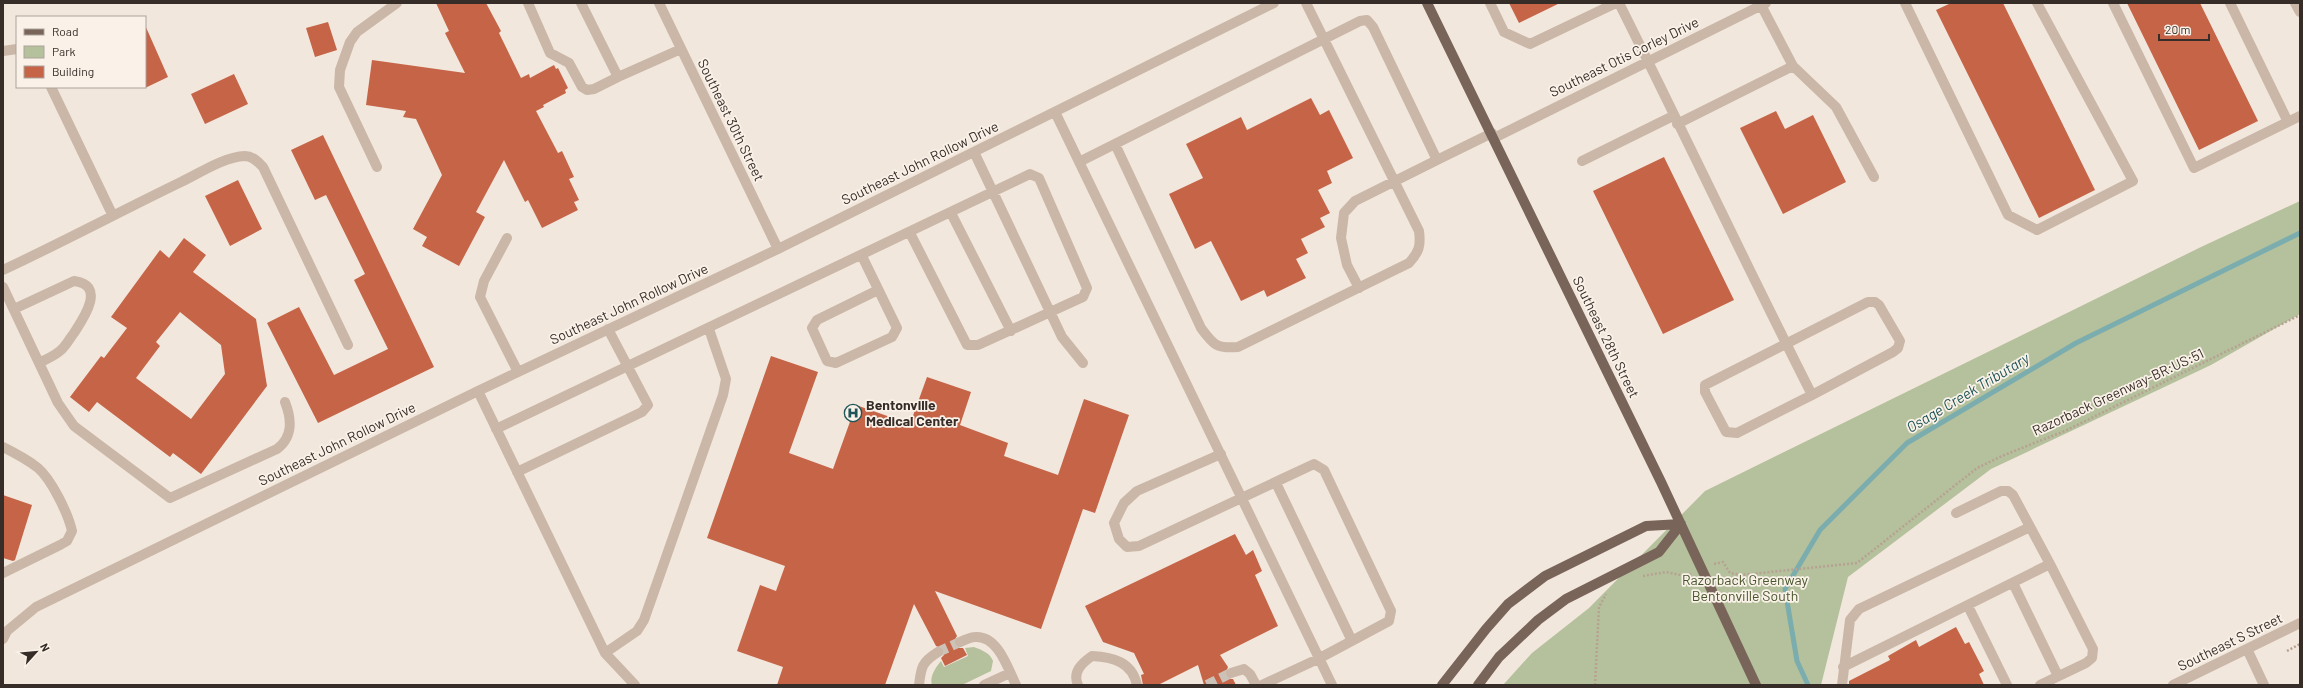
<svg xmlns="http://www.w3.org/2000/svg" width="2303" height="688" font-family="Barlow,sans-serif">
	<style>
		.green { fill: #b5c19c }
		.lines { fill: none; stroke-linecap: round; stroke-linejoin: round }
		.stream { stroke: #7badaf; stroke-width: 5 }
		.building { fill: #c56447; fill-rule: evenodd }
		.minor-tunnel { stroke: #cdc2b8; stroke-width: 10; stroke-dasharray: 10 5; stroke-linecap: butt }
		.path { stroke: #b6a192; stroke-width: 2.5; stroke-dasharray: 2 2; stroke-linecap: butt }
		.minor { stroke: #cab7a8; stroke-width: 10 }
		.major { stroke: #796459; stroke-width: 10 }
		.labels { text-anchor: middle; stroke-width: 3.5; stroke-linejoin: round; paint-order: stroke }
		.street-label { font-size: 14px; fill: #372d28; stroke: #faf2e9 }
		.poi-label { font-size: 14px; font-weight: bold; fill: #372d28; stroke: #faf2e9; text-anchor: start }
		.park-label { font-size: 14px; fill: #47552c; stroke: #faf2e9 }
		.water-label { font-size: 15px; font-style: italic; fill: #1e5558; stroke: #faf2e9 }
	</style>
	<rect width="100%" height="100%" fill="#f2e7dc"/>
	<path class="green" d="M 2300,201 L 2300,314 L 2211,365 L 1991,469 L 1848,577 L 1821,685 L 1503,685 L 1532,653 L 1589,608 L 1705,491 L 2201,247 Z
		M 974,647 C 982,650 990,653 993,661 L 991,671 L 962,685 L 932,685 C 929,677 936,667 941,661 L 944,667 L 968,656 L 965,648 Z"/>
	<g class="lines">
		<path class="stream" d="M 1808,685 L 1797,661 L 1785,589 L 1820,530 L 1907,443 L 2076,343 L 2300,233"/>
	</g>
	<path class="building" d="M 436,3 L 486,3 L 501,31 L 499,33 L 521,78 L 529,74 L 530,78 L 554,65 L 556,69 L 558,68 L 568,88 L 565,90 L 566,93 L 543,105 L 544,107 L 536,111 L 558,153 L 562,151 L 574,177 L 569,179 L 579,200 L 574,202 L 578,210 L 542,228 L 528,200 L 525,202 L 504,160 L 476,212 L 485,217 L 459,266 L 422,246 L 427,237 L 413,229 L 442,175 L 416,119 L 403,117 L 406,111 L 366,105 L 372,60 L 465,73 L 445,33 L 449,31 Z
		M 1509,3 L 1560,3 L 1519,23 Z
		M 1951,3 L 2003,3 L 2095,190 L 2039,218 L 1936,10 Z
		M 2127,3 L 2200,3 L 2258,121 L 2199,150 Z
		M 328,22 L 337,50 L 315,57 L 306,28 Z
		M 145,25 L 168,77 L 145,88 Z
		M 234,74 L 248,104 L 205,124 L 191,94 Z
		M 1311,98 L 1320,115 L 1329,110 L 1353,158 L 1327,171 L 1332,183 L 1318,190 L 1330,213 L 1320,218 L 1325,227 L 1301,239 L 1308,253 L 1296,259 L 1306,278 L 1267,297 L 1264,290 L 1241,301 L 1211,241 L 1195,249 L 1169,194 L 1203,178 L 1186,144 L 1241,117 L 1247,130 Z
		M 1776,111 L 1785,129 L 1813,115 L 1846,182 L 1783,214 L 1740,128 Z
		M 323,135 L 434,367 L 318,423 L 267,323 L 299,307 L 334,375 L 388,349 L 354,280 L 365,274 L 326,195 L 315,200 L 291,150 Z
		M 1664,157 L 1734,300 L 1663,334 L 1593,191 Z
		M 238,180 L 262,229 L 230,246 L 205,196 Z
		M 184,238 L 206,255 L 193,272 L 256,319 L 267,386 L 201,474 L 173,453 L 170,457 L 97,402 L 89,412 L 70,397 L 101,356 L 104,358 L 127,328 L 111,317 L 160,250 L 169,258 ZM 180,312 L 221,345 L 225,374 L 191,419 L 136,378 L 160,346 L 156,342 Z
		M 771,356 L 818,372 L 789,453 L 833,469 L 856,405 L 910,424 L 927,377 L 971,392 L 960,425 L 1008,443 L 1004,456 L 1058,475 L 1084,399 L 1129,415 L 1095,513 L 1083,509 L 1041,629 L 935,591 L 957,636 L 954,641 L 954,645 L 959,648 L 963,648 L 967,655 L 945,666 L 941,658 L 944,655 L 944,649 L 936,646 L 914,604 L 885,685 L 777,685 L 783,667 L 737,651 L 760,585 L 776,591 L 785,566 L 707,538 Z
		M 3,495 L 32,505 L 15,560 L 13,561 L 3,558 Z
		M 1235,534 L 1246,555 L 1253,550 L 1262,571 L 1255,575 L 1278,626 L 1220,655 L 1228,667 L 1225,675 L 1229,679 L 1233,679 L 1236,685 L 1204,685 L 1198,665 L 1158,685 L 1143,685 L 1141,675 L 1144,674 L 1134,653 L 1103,642 L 1085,606 Z
		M 1956,627 L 1965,644 L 1969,642 L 1984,671 L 1979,674 L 1984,685 L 1849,685 L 1849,681 L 1890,660 L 1888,656 L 1916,640 L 1919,647 Z"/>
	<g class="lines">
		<path class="minor-tunnel" d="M 938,652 L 960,642
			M 1207,685 L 1231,673"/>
		<path class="path" d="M 1714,564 L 1723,562 L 1730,573 L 1741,575 L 1857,563 L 1977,468 L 2002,456 L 2067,430 L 2300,315
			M 1643,576 L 1666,572 L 1685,576 L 1691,574
			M 2287,651 L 2300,644
			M 1595,685 L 1599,607 L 1606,594"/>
		<path class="minor" d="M 528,3 L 550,53 L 569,63 L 582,87 L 587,90 L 594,89 L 618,77
			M 581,3 L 618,77 L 681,49
			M 659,3 L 778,249
			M 1490,3 L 1504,32 L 1530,44 L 1616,3
			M 1619,3 C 1684,133 1746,265 1812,395 L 1893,352 L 1898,348 L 1900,341 L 1879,305 L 1875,302 L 1868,302 L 1705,385 L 1705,392 L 1726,432 L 1737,433 L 1812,395
			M 1905,3 L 2008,215 L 2037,230 L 2133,181 L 2037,3
			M 2113,3 L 2194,168 L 2300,116
			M 2230,3 L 2288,122
			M 2295,3 L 2300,12
			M 3,51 L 17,49
			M 1793,66 L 1836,107 L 1874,177
			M 51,87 L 112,214
			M 1055,112 L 1332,685
			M 1677,124 L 1793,66 L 1761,5
			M 1494,138 L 1766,3
			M 1115,144 L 1201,328 C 1213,344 1216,349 1238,347 L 1409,263 C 1419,252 1421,246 1419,231 L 1306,3
			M 974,152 L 1062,337 L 1083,363
			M 1582,161 L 1673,116
			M 1079,162 L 1360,21 L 1367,20 L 1373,27 L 1437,160 L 1492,133
			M 377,167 L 339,87 L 340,70 L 350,42 L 357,32 L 397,3
			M 951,213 L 1011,331
			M 507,238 L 484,281 L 480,297 L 518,372
			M 862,256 L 897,328 L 892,337 L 836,363 L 827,361 L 812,328 L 817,320 L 878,290
			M 3,270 C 63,242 121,211 181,182 C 200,173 223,157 245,156 C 253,156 258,162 263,167 L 348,345
			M 3,287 L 58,403 L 74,426 L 170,498 L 277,449 C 293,437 292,420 285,402
			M 1359,288 L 1347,265 L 1341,238 L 1344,213 L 1355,201 L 1437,160
			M 14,309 L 74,281 C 107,285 83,319 74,333 C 70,338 66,346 61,350 C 55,356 46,359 39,363
			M 478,391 L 605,653 L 635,685
			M 496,429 L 1030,174 L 1039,178 L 1087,288 L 1083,297 L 978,345 L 967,345 L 910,233
			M 3,447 C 15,453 27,459 38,468 C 51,479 68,513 72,531 L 67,541 L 60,545 L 3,573
			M 1221,454 L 1137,491 L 1124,503 L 1114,523 L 1119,539 L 1127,547 L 1139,546 L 1314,464 L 1324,470 L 1391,611 L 1389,621 L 1318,659 L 1262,685
			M 517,472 L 642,412 L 648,405 L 608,329
			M 1276,483 L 1352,641
			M 1956,513 L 2001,491 L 2008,491 L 2013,495 L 2050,564
			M 2013,583 L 2058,676
			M 1968,606 L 2007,685
			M 3,639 L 7,631 L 36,607 L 478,391 L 778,249 L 1274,3
			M 960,642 C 965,640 970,637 975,637 C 998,635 1008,669 1016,685
			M 2247,649 L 2264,685
			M 605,653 L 637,631 L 644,620 L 723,395 L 726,379 L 709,329
			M 1843,667 L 2050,564 L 2093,649 L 2092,658 L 2086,663 L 2040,685
			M 1231,673 L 1244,669 L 1250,674 L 1256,685
			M 919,685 C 921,667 922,662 938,652
			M 984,685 L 1010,673
			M 1078,685 C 1072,672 1082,663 1092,656 C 1113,657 1132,662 1137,685
			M 1842,685 L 1850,620 L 1859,609 L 2030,527
			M 2173,685 L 2300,623"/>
		<path class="major" d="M 1427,3 L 1661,482 L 1756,685
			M 1442,685 L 1486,629 L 1508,604 L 1545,576 L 1646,526 L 1681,524
			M 1478,685 L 1499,657 L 1538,620 L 1566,599 L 1659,552 L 1681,524"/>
	</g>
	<defs>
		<symbol id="hospital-ring" viewBox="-11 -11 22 22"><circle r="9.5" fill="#faf2e9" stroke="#1e5558" stroke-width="1.5"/><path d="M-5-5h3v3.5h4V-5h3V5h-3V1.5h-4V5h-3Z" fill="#1e5558"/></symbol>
	</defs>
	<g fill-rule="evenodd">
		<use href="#hospital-ring" x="843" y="403" width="20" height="20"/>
	</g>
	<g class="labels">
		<g class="street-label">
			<text transform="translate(1624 57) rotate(-26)" y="5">Southeast Otis Corley Drive</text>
			<text transform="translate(731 120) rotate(64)" y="5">Southeast 30th Street</text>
			<text transform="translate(920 163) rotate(-26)" y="5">Southeast John Rollow Drive</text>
			<text transform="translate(629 304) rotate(-25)" y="5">Southeast John Rollow Drive</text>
			<text transform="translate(1606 337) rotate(64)" y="5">Southeast 28th Street</text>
			<text transform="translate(2118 392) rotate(-25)" y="5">Razorback Greenway-BR:US:51</text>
			<text transform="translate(337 444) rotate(-26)" y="5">Southeast John Rollow Drive</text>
			<text transform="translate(2230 642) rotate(-26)" y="5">Southeast S Street</text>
		</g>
		<g class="poi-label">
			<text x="866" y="410">Bentonville<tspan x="866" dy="16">Medical Center</tspan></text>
		</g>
		<g class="park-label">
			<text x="1745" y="585">Razorback Greenway<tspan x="1745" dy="16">Bentonville South</tspan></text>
		</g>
		<g class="water-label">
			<text transform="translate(1968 393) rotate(-31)" y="5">Osage Creek Tributary</text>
		</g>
	</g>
	<rect width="2303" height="688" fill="none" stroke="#372d28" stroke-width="8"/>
	<rect x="16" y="16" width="130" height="72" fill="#faf2e9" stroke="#aca39c"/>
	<rect x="24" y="29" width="20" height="6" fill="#796459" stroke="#aca39c"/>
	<text x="52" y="36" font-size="12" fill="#372d28">Road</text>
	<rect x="24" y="46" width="20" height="12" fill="#b5c19c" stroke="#aca39c"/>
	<text x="52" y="56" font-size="12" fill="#372d28">Park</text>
	<rect x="24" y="66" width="20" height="12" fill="#c56447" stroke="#aca39c"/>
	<text x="52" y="76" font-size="12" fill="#372d28">Building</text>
	<g transform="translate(36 652) rotate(63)" stroke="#faf2e9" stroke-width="3" paint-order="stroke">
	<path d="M0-3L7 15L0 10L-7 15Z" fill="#372d28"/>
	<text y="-6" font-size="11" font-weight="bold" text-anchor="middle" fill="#372d28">N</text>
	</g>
	<path d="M2159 34v6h50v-6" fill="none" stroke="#372d28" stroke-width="2"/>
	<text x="2165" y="34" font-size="12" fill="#372d28" stroke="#faf2e9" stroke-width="3" paint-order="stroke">20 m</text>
</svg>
